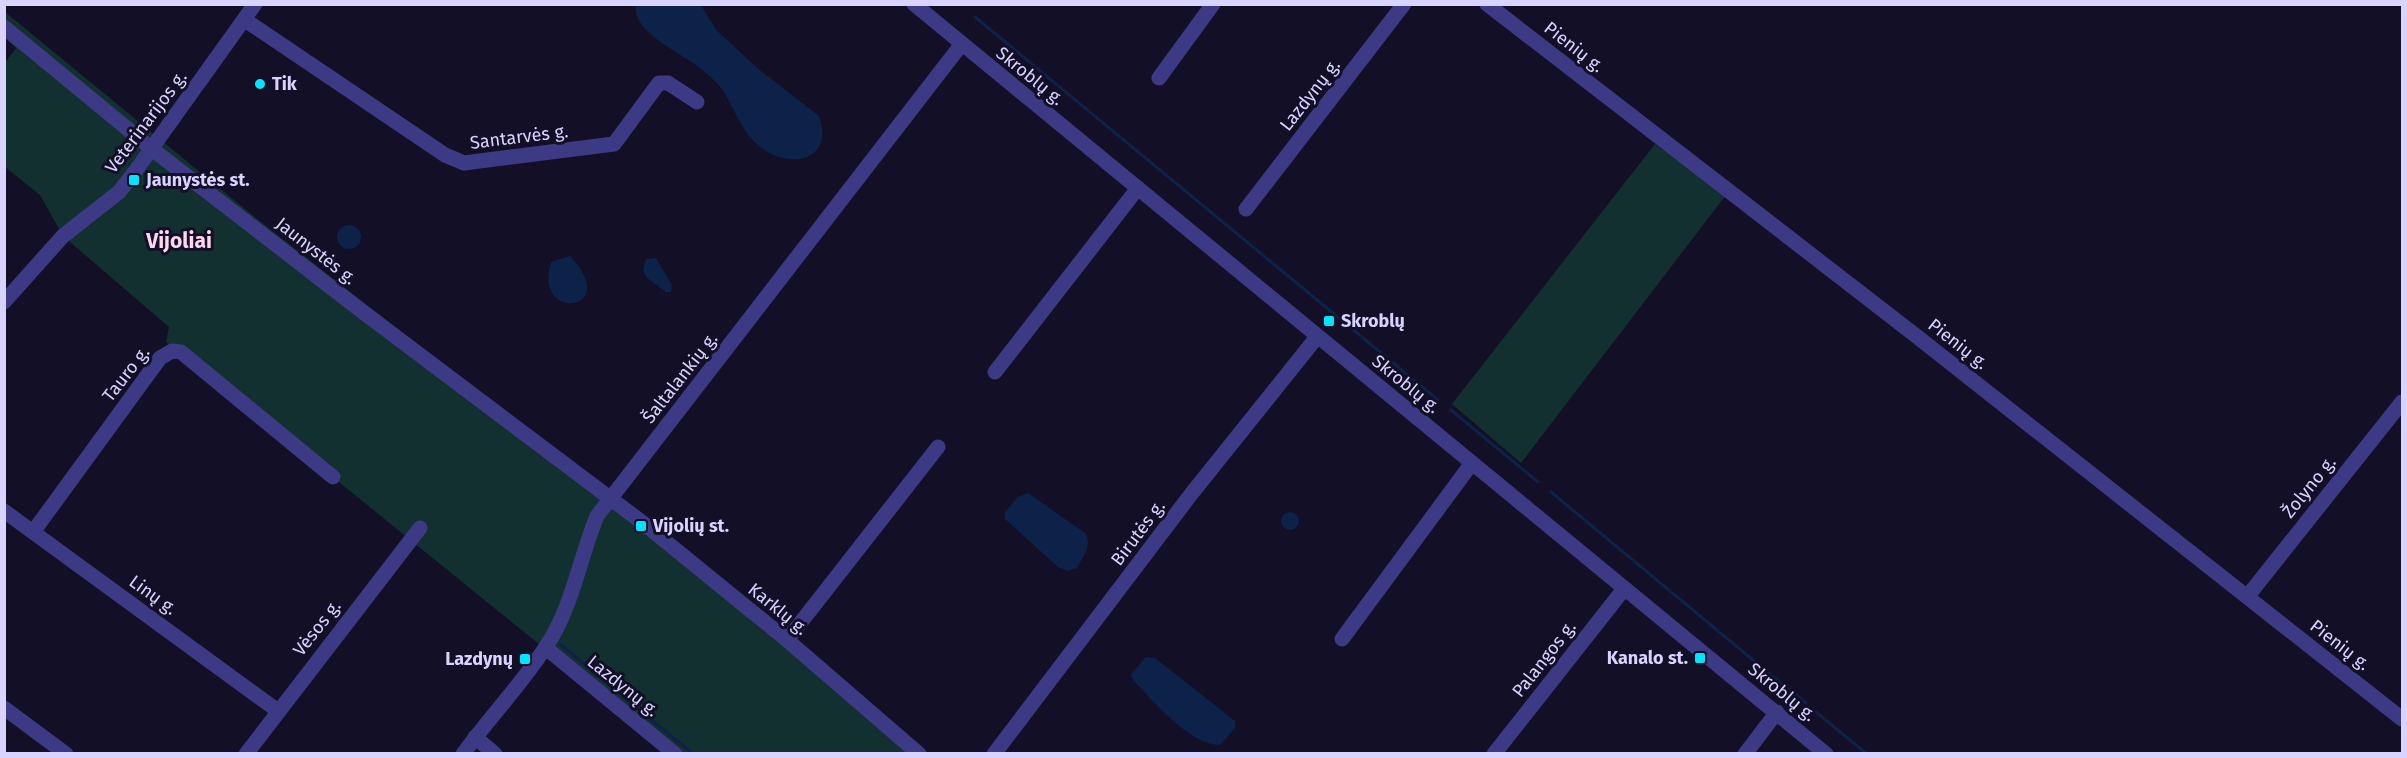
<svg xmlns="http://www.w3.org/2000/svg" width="2407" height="758" font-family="'Fira Sans',sans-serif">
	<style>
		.green { fill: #12302f }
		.water { fill: #0c2248 }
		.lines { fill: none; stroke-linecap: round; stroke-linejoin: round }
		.stream { stroke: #0c2248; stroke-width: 3 }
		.minor { stroke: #3d3a85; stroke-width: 15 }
		.poi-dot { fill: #00e5ff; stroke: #130f26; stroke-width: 2 }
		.labels { text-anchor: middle; stroke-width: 6; stroke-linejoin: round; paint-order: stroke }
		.street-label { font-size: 18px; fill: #d9d4ff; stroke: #130f26 }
		.poi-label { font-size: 18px; font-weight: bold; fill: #d9d4ff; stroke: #130f26; text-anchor: start }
		.quarter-label { font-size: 21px; font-weight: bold; fill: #ffd6f0; stroke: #130f26 }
	</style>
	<rect width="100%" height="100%" fill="#130f26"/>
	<path class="green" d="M 5,12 L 261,222 L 584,475 L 919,753 L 679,753 L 540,645 L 166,342 L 169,327 L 63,236 L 40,195 L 5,167 L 4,64 L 16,48 L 5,38 Z
		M 1655,144 L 1726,195 L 1521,463 L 1452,404 Z"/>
	<path class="water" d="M 636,5 L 701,5 L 716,30 L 761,71 L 819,116 C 834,156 797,170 766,151 C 742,137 736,109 721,88 C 716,81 707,74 701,69 C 682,53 631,32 636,5 Z
		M337 237a12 12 0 1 1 24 0a12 12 0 1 1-24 0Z
		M 570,256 C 624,313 532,323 551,262 Z
		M 656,258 L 672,285 L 671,292 L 666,292 L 647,278 L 643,270 L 646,259 Z
		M 1028,493 L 1085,533 C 1093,545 1083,557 1077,568 L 1068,571 L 1058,567 L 1005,519 L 1005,512 L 1018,497 Z
		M1281 521a9 9 0 1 1 18 0a9 9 0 1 1-18 0Z
		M 1146,657 L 1155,658 L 1235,721 L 1235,728 L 1220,745 C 1191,746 1153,701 1133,680 L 1131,674 Z"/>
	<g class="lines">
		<path class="stream" d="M 975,17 L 1438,400
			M 1451,410 L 1538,482
			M 1551,492 L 1759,665
			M 560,644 L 693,754
			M 1769,673 L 1806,703
			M 1816,712 L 1867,754"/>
		<path class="minor" d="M 914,4 L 1826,754
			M 1487,4 L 1915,335 L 2402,719
			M 245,20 L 445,155 L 464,163 L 614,144 L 659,83 L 668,83 L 697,102
			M 4,27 L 152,149 L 359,309 L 643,523 L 787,640 L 919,754
			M 1159,78 L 1213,4
			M 1246,209 L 1404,4
			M 4,302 L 63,236 L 119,192 L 134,173 L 255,4
			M 995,372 L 1138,188
			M 4,511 L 278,711
			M 33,532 L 160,358 L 172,351 L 181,352 L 333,477
			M 2247,597 L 2402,402
			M 1342,639 L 1472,463
			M 787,640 L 938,447
			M 546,648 L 675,754
			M 4,708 L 66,754
			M 475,737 L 495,754
			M 246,754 L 420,528
			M 463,754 C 489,718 521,685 545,648 C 572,609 579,560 597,516 L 961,45
			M 994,754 L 1192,493 L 1317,337
			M 1494,754 L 1624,589
			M 1745,754 L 1777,712"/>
	</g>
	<g class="poi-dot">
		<circle cx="260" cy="84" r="6"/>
		<rect x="128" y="174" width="12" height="12" rx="3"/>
		<rect x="1323" y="315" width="12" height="12" rx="3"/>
		<rect x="635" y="520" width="12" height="12" rx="3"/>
		<rect x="1694" y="652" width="12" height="12" rx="3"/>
		<rect x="519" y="653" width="12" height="12" rx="3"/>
	</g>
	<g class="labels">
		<g class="street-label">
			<text transform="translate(1574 47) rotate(38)" y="6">Pienių g.</text>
			<text transform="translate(1030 76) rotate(39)" y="6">Skroblų g.</text>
			<text transform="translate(1310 95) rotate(-52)" y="6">Lazdynų g.</text>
			<text transform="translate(146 122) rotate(-53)" y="6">Veterinarijos g.</text>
			<text transform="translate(519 137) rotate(-7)" y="6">Santarvės g.</text>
			<text transform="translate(316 251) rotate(38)" y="6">Jaunystės g.</text>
			<text transform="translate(1958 344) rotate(38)" y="6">Pienių g.</text>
			<text transform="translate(126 374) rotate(-52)" y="6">Tauro g.</text>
			<text transform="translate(680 378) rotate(-52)" y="6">Šaltalankių g.</text>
			<text transform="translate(1406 384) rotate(39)" y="6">Skroblų g.</text>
			<text transform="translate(2309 487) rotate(-51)" y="6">Žolyno g.</text>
			<text transform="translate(1138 533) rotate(-53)" y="6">Birutės g.</text>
			<text transform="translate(153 595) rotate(36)" y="6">Linų g.</text>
			<text transform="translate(778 609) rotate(39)" y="6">Karklų g.</text>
			<text transform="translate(317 628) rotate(-52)" y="6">Vėsos g.</text>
			<text transform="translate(2340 645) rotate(38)" y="6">Pienių g.</text>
			<text transform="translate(1544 659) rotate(-52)" y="6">Palangos g.</text>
			<text transform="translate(623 686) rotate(39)" y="6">Lazdynų g.</text>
			<text transform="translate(1782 692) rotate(39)" y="6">Skroblų g.</text>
		</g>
		<g class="poi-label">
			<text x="272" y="90">Tik</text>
			<text x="146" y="186">Jaunystės st.</text>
			<text x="1341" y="327">Skroblų</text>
			<text x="653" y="532">Vijolių st.</text>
			<text x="1688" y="664" text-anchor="end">Kanalo st.</text>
			<text x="513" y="665" text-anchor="end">Lazdynų</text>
		</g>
		<g class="quarter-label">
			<text x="179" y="248">Vijoliai</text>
		</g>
	</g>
	<rect width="2407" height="758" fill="none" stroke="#d9d4ff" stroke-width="12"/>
</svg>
